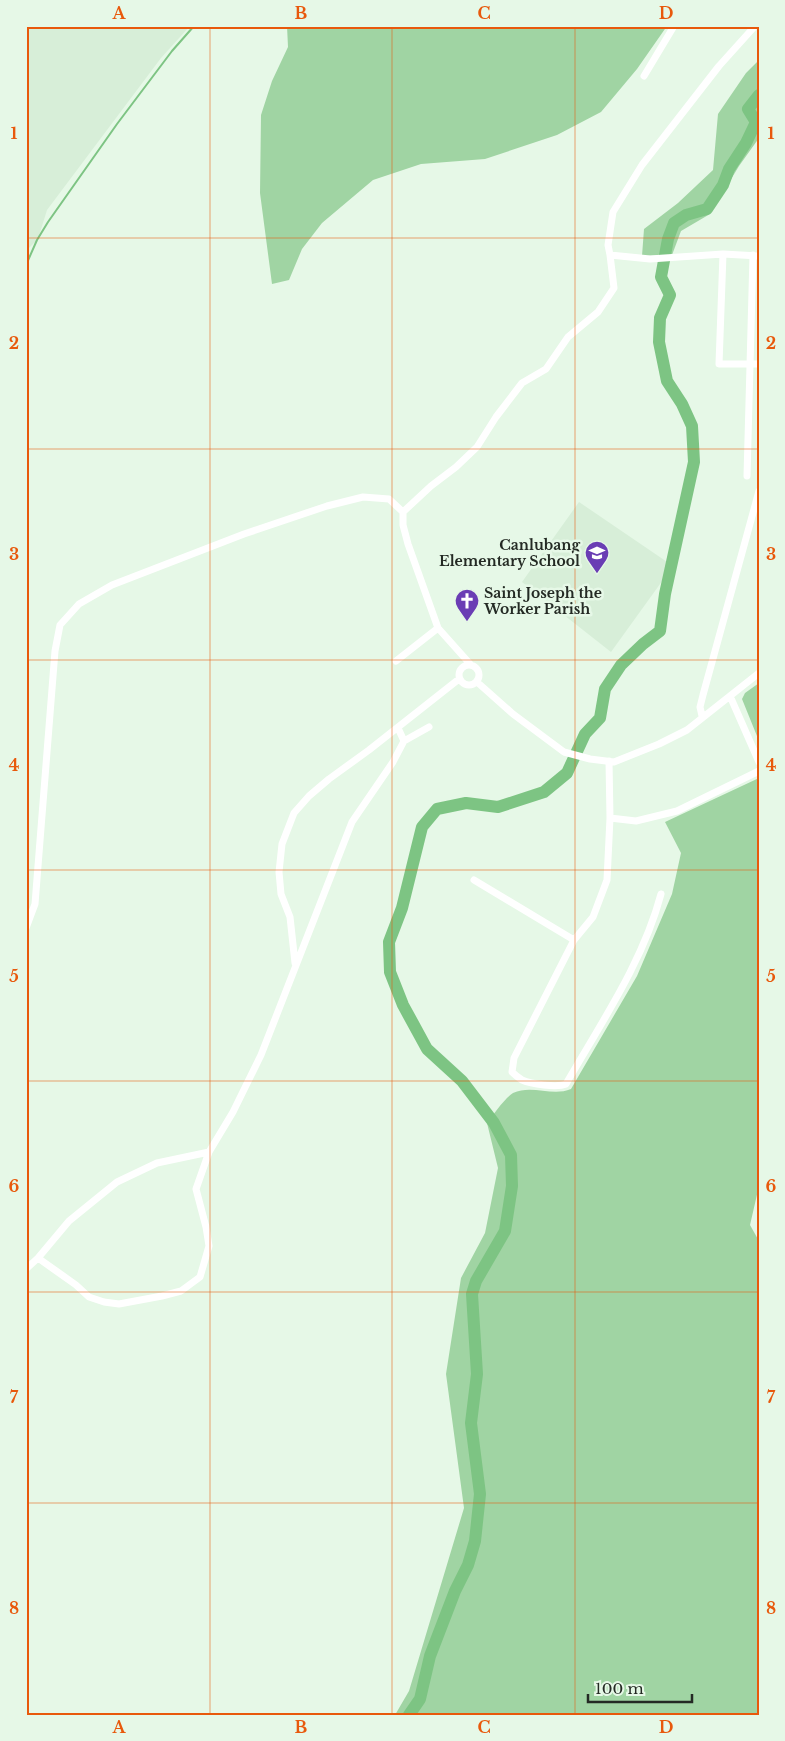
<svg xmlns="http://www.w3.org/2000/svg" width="785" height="1741" font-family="'Libre Baskerville',serif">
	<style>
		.built { fill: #d7eed8 }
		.green { fill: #a0d4a3 }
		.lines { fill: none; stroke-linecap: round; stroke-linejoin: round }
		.stream { stroke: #7dc483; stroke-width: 2 }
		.river { stroke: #7dc483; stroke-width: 12 }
		.street { stroke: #fff; stroke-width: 7 }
		.grid { fill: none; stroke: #e8590c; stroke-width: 1; stroke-opacity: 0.55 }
		.labels { text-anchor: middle; stroke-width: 5; stroke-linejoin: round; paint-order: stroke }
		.poi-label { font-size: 14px; font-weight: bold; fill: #242a24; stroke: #e6f8e7; text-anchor: end }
		.neatline { fill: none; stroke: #e8590c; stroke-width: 2 }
		.grid-label { font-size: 16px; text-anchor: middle; font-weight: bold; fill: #e8590c }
	</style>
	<rect width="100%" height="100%" fill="#e6f8e7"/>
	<path class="built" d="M 26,26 L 190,26 L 161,58 L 47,210 L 38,239 L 26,251 Z
		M 579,502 L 673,566 L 611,652 L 522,582 Z"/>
	<path class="green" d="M 287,26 L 667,26 L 637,69 L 601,112 L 557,135 L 485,159 L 421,164 L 373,180 L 322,223 L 302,249 L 289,280 L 272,284 L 260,193 L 261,115 L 272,81 L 288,47 Z
		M 759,60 L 759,138 L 739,166 L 710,214 L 681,231 L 672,255 L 642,256 L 644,229 L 678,203 L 713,170 L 718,114 L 746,73 Z
		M 759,683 L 759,741 L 742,699 L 745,693 Z
		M 759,778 L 759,1186 L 750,1225 L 759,1241 L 759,1715 L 395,1715 L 409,1691 L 464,1508 L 446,1374 L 461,1278 L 485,1233 L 498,1168 L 487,1123 C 493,1115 505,1098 513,1093 C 532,1084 552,1097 571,1089 L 637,976 L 672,894 L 681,853 L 665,822 Z"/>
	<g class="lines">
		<path class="stream" d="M 26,265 L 37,240 L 48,222 L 117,124 L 172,51 L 194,26"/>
		<path class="river" d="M 409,1715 L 420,1699 L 430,1656 L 455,1591 L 468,1565 L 475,1541 L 480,1494 L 471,1423 L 477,1374 L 472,1294 L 476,1281 L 505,1231 L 512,1186 L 511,1155 L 494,1123 L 462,1081 L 427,1049 L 403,1005 L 390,972 L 389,942 L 402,908 L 422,827 L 437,809 L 466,803 L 498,807 L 544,792 L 567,773 L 585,734 L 600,718 L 605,689 L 621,665 L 643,644 L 660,631 L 665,594 L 694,462 L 692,426 L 682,404 L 667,381 L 659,342 L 660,318 L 670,295 L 661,277 L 668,239 L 674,223 L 686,215 L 707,209 L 723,185 L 729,169 L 746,143 L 756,122 L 748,109 L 759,95"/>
		<path class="street" d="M 755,26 L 719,66 L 642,165 L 613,212 L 608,245 L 610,255 L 650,259 L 723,254 L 759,256
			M 644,76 L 674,26
			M 723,254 L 719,364 L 759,364
			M 747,476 L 753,255
			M 403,512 L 431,486 L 456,467 L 477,447 L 496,417 L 522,383 L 546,369 L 568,337 L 598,312 L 614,288 L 610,255
			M 396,661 L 438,628
			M459 675a10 10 0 1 1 20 0a10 10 0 1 1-20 0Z
			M 477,682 L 513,714 L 564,752 L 590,759 L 614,762 L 659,744 L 687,730 L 759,673
			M 730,696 L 759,762
			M 702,716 L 700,707 L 703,695 L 759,491
			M 398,728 L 404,741
			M 609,761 L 610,818 L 607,880 L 593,917 L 574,940 L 514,1058 L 512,1072 C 515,1075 519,1078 522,1080 C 531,1084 557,1088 566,1084 C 601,1023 643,962 661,894
			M 610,818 L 636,821 L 677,811 L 759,771
			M 474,880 L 574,940
			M 26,928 L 35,904 L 55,651 L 60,625 L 79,604 L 112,585 L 244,534 L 327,506 L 363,497 L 389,499 L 403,512 L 403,525 L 408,544 L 438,628 L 471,665
			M 295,963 L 290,917 L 281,894 L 279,872 L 282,844 L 294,813 L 309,796 L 329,779 L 369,750 L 459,679
			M 38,1258 L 76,1285 L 89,1297 L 104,1302 L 119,1304 L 162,1296 L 181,1291 L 200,1277 L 209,1246 L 206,1227 L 196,1189 L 209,1152
			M 26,1269 L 38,1258 L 69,1221 L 117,1182 L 157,1163 L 209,1152 L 233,1112 L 261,1055 L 352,822 L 393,762 L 404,741 L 429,727"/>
	</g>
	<path class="grid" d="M 210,26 L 210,1715M 392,26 L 392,1715M 575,26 L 575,1715M 26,238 L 759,238M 26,449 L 759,449M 26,660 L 759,660M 26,870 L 759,870M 26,1081 L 759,1081M 26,1292 L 759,1292M 26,1503 L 759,1503"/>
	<defs>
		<symbol id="school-pin" viewBox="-11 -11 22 30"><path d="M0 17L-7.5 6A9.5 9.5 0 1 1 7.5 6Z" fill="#6a3db4" stroke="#e6f8e7"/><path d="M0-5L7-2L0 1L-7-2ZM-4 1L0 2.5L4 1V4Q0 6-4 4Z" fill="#fff"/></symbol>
		<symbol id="church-pin" viewBox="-11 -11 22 30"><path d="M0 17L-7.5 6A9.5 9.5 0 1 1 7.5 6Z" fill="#6a3db4" stroke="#e6f8e7"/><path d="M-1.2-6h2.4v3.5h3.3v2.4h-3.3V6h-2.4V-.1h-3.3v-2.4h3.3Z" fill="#fff"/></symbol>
	</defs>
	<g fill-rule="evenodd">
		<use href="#school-pin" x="583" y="539" width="28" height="38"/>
		<use href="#church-pin" x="453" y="587" width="28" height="38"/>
	</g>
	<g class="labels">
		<g class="poi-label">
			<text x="580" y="550">Canlubang<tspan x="580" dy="16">Elementary School</tspan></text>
			<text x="484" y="598" text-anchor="start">Saint Joseph the<tspan x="484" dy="16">Worker Parish</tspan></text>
		</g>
	</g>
	<rect width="785" height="1741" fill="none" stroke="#e6f8e7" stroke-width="55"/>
	<path d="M588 1694v8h104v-8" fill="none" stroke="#242a24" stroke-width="2.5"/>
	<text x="595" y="1694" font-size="15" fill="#242a24" stroke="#e6f8e7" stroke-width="4" paint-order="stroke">100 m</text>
	<rect x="28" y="28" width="730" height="1686" class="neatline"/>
	<g class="grid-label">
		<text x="119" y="19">A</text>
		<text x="301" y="19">B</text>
		<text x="484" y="19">C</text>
		<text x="666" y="19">D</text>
		<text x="14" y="139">1</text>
		<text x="771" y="139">1</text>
		<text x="14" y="349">2</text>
		<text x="771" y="349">2</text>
		<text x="14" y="560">3</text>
		<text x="771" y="560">3</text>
		<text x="14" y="771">4</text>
		<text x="771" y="771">4</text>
		<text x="14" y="982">5</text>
		<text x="771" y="982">5</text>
		<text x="14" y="1192">6</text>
		<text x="771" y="1192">6</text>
		<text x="14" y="1403">7</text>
		<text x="771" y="1403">7</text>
		<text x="14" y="1614">8</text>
		<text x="771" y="1614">8</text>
		<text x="119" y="1733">A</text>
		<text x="301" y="1733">B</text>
		<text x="484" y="1733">C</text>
		<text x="666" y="1733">D</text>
	</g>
</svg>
